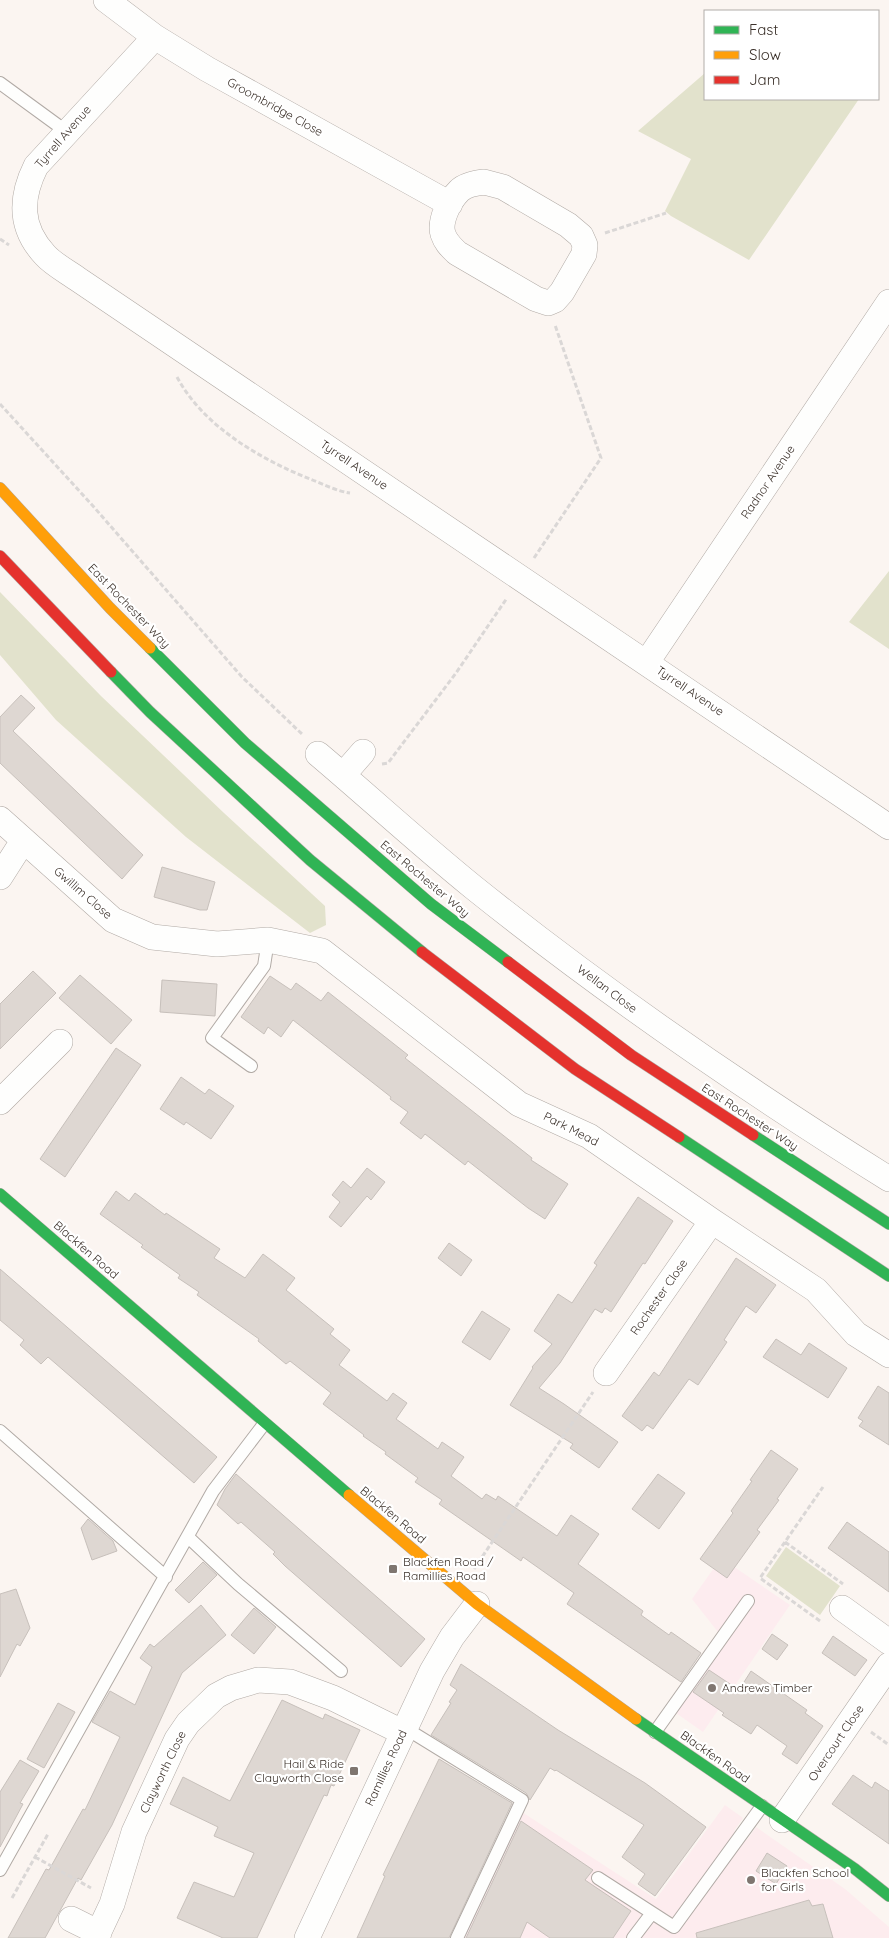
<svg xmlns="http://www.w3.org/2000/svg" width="889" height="1938" font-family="Quicksand,sans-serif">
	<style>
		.commercial { fill: #fdecef }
		.education { fill: #fdecee }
		.green { fill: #e2e2cc }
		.building { fill: #ded7d2; stroke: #c7c0bb }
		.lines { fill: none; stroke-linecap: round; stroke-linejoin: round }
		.lane-casing { stroke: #b1aaa5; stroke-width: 14 }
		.street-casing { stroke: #b1aaa5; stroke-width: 26 }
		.fast-casing { stroke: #b1aaa5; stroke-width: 12 }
		.slow-casing { stroke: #b1aaa5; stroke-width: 12 }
		.jam-casing { stroke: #b1aaa5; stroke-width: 12 }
		.path { stroke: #dad7d6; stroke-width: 3; stroke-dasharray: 5 2.5; stroke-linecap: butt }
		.lane { stroke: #fefefd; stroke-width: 12 }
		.street { stroke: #fefefd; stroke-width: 25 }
		.fast { stroke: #30b455; stroke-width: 11 }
		.slow { stroke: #ff9f0a; stroke-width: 11 }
		.jam { stroke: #e5322d; stroke-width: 11 }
		.poi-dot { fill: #7f7670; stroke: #fff; stroke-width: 2 }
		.labels { text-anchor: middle; stroke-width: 4.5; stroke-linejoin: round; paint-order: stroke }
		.street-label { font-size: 12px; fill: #3c322b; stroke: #fff }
		.poi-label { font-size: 12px; fill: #3c322b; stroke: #fff; text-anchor: start }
	</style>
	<rect width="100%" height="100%" fill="#fbf5f1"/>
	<path class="commercial" d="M 721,1558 L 790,1605 L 703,1732 L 666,1706 L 718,1632 L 692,1599 Z"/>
	<path class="education" d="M 725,1805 L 743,1818 L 734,1831 L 747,1840 L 756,1827 L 845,1889 L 889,1927 L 889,1938 L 462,1938 L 522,1812 L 656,1899 Z"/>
	<path class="green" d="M 705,73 L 705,99 L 859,99 L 749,260 L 671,216 L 665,211 L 691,159 L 638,131 Z
		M 889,571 L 889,649 L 849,622 Z
		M 0,592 L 101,696 L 224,813 L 325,906 L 326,925 L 310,933 L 186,837 L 56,720 L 0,655 Z
		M 786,1547 L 840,1586 L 820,1615 L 766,1576 Z"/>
	<path class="building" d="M 21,695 L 35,708 L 13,731 L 143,855 L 122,879 L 0,763 L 0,717 Z
		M 162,867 L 215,882 L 207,910 L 200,910 L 154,897 Z
		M 33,971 L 56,993 L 0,1049 L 0,1004 Z
		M 80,975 L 132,1020 L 111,1044 L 59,998 Z
		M 270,976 L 291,990 L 296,983 L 321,1001 L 328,992 L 408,1055 L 405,1058 L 532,1158 L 531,1160 L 568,1184 L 545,1219 L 528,1208 L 468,1161 L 465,1165 L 425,1134 L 421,1139 L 400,1123 L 408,1112 L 390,1099 L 391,1097 L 293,1020 L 281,1037 L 268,1027 L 264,1034 L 241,1017 Z
		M 162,980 L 217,984 L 215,1016 L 160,1012 Z
		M 116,1048 L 141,1065 L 65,1177 L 40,1159 Z
		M 181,1077 L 205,1094 L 209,1089 L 234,1106 L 211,1139 L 186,1122 L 184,1125 L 160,1109 Z
		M 367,1168 L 385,1182 L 371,1200 L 367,1196 L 341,1227 L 329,1217 L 340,1202 L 332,1195 L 343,1181 L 351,1188 Z
		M 116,1191 L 129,1201 L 135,1193 L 165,1215 L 166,1213 L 220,1249 L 214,1258 L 245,1278 L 263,1254 L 295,1278 L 286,1290 L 334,1329 L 330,1334 L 350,1350 L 339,1365 L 387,1401 L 393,1393 L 407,1403 L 396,1419 L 438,1449 L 442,1442 L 464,1457 L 451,1476 L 482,1499 L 486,1494 L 496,1500 L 498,1496 L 557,1536 L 571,1515 L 599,1534 L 578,1564 L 643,1611 L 641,1615 L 669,1635 L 671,1632 L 701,1653 L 681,1682 L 567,1604 L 574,1593 L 523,1557 L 521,1561 L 439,1504 L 442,1500 L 415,1482 L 418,1478 L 385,1454 L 386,1452 L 363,1436 L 364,1435 L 323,1404 L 331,1393 L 290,1361 L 286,1364 L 258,1341 L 259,1339 L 197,1295 L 199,1292 L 178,1278 L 180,1275 L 141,1247 L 143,1245 L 100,1214 Z
		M 638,1197 L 673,1221 L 645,1264 L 643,1263 L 611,1312 L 605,1308 L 602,1313 L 595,1309 L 560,1363 L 539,1388 L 564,1404 L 618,1442 L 599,1468 L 570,1448 L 573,1444 L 510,1405 L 533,1368 L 532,1367 L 552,1344 L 534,1331 L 558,1294 L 572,1303 L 597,1265 L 594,1263 Z
		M 449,1243 L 472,1260 L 461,1276 L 438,1258 Z
		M 736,1258 L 776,1285 L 756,1313 L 746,1306 L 724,1340 L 727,1342 L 698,1385 L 689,1379 L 653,1429 L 647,1425 L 642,1431 L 622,1416 L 654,1372 L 659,1376 Z
		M 0,1269 L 217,1457 L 194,1483 L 48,1357 L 41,1364 L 20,1345 L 24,1340 L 0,1320 Z
		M 482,1311 L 510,1329 L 490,1360 L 462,1342 Z
		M 776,1339 L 801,1355 L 809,1343 L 847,1368 L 828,1398 L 763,1357 Z
		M 878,1386 L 889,1393 L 889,1445 L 859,1426 L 863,1421 L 858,1418 Z
		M 771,1450 L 798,1469 L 777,1499 L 779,1500 L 757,1530 L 760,1532 L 727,1578 L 700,1559 L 733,1513 L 731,1511 L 752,1481 L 750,1480 Z
		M 236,1474 L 425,1639 L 401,1667 L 285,1566 L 273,1554 L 275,1552 L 241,1522 L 238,1524 L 217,1505 L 225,1489 Z
		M 658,1474 L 685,1493 L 659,1529 L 632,1509 Z
		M 88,1519 L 113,1541 L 117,1551 L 92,1560 L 81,1528 Z
		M 847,1522 L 889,1552 L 889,1592 L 828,1548 Z
		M 203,1562 L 217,1575 L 189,1603 L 175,1590 Z
		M 16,1589 L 30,1628 L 20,1646 L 17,1644 L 0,1677 L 0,1594 Z
		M 201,1605 L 226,1635 L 182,1673 L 112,1825 L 81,1880 L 78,1878 L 45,1938 L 8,1938 L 46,1869 L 49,1870 L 83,1809 L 85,1810 L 120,1737 L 92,1722 L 110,1691 L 135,1705 L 152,1667 L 140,1658 L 150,1644 L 154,1647 Z
		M 254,1608 L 276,1627 L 254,1654 L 231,1635 Z
		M 772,1634 L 788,1645 L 777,1660 L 762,1649 Z
		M 833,1636 L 867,1660 L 855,1676 L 822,1653 Z
		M 461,1664 L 558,1730 L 645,1783 L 706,1827 L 655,1896 L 638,1884 L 645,1874 L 622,1857 L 644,1825 L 556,1770 L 555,1771 L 550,1768 L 530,1800 L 526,1793 L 431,1735 L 451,1703 L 449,1702 L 457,1690 L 450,1685 Z
		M 709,1670 L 739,1690 L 751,1671 L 807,1710 L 805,1713 L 823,1726 L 797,1764 L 782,1754 L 787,1746 L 757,1725 L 751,1734 L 722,1715 L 724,1713 L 693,1692 Z
		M 282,1700 L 323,1719 L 325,1714 L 360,1730 L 334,1786 L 331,1785 L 327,1796 L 324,1795 L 257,1938 L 223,1938 L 177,1918 L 194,1882 L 234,1897 L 254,1853 L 214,1836 L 218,1827 L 170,1804 L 183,1777 L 230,1801 Z
		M 58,1703 L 75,1712 L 44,1768 L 27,1759 Z
		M 439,1759 L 512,1803 L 449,1938 L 357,1938 L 385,1876 L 383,1875 Z
		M 20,1760 L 39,1771 L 20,1803 L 23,1804 L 0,1847 L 0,1792 Z
		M 853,1775 L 872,1788 L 875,1782 L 889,1791 L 889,1844 L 832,1804 Z
		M 521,1821 L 593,1870 L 585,1880 L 631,1911 L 613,1938 L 550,1938 L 527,1922 L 520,1938 L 466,1938 Z
		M 767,1853 L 787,1866 L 776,1884 L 756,1871 Z
		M 809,1900 L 812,1906 L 823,1904 L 833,1938 L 697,1938 L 696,1933 Z"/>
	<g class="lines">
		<defs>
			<path id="lane" d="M 0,83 L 67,132
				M 251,1066 L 212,1038 L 264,966 L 268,940
				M 0,1431 L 166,1577
				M 188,1537 L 238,1584 L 341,1671
				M 405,1728 L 522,1800 L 457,1938
				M 655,1732 L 748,1601
				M 0,1870 L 213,1491 L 264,1424
				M 598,1878 L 674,1927 L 762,1806
				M 633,1938 L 652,1913"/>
			<path id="street" d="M 106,0 L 155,37 L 207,69 L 450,204
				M 155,37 L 36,166 C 20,198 19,227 45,255 C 54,265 68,272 79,280 L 889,827
				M 484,182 L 503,187 L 568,225 L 581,236 L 585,245 L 584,254 L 562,292 L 555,300 L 548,303 L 536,299 L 457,253 C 451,247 446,243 443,234 C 439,221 449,201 459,191 C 465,185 475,183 484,182 Z
				M 647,662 L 889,302
				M 318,754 C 370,798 420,844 473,887 C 605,993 745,1089 889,1179
				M 343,775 L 363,752
				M 0,819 L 113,920 L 152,937 L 217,944 L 268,940 L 322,951 L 519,1104 L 589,1136 L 712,1221 L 816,1290 L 856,1334 L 889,1355
				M 0,877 L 23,841
				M 0,1102 L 60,1042
				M 606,1373 L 712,1221
				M 842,1608 L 889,1642
				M 782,1820 L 889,1665
				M 71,1919 L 99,1933
				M 96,1938 L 112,1904 L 134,1832 L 177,1739 L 188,1723 L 216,1696 L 231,1688 L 258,1680 L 290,1682 L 333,1698 L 402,1732
				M 307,1938 L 432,1671 L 452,1637 L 477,1604"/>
			<path id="fast" d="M 150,648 L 245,743 L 431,904 L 508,962
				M 111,672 L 150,712 L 310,860 L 422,952
				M 753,1135 L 889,1224
				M 679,1137 L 889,1276
				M 0,1194 L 349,1495
				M 636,1719 L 855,1869 L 889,1896"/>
			<path id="slow" d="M 0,488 L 110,608 L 150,648
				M 349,1495 L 477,1604 L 636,1719"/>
			<path id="jam" d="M 0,556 L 111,672
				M 422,952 L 575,1069 L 679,1137
				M 508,962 L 631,1055 L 753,1135"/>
		</defs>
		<use href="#lane" class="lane-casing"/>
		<use href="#street" class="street-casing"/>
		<use href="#fast" class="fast-casing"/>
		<use href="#slow" class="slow-casing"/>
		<use href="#jam" class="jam-casing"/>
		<path class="path" d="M 605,233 L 666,213
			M 0,239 L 9,245
			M 177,377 C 203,426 260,459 310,479 C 323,484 336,491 350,493
			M 0,404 L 93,506 L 242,677 L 303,735
			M 534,558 L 601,458 L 555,325
			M 382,764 L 388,763 L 456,673 L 507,598
			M 785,1542 L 843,1584
			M 474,1569 L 593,1392
			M 820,1621 L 760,1578 L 823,1487
			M 871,1732 L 889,1745
			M 35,1857 L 91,1888
			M 12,1898 L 48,1834"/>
		<use href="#lane" class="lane"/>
		<use href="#street" class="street"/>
		<use href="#fast" class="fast"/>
		<use href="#slow" class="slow"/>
		<use href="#jam" class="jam"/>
	</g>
	<g class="poi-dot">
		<rect x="388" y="1564" width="10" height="10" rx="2.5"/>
		<circle cx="712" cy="1688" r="5"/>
		<rect x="349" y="1766" width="10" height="10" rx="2.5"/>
		<circle cx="751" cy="1880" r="5"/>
	</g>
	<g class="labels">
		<g class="street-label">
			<text transform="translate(275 107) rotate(29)" y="4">Groombridge Close</text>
			<text transform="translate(63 137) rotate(-49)" y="4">Tyrrell Avenue</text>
			<text transform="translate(354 465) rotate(34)" y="4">Tyrrell Avenue</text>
			<text transform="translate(768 482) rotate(-56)" y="4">Radnor Avenue</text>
			<text transform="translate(129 606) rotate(46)" y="4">East Rochester Way</text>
			<text transform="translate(690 691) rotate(34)" y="4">Tyrrell Avenue</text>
			<text transform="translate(425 879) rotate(40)" y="4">East Rochester Way</text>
			<text transform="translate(83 893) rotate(41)" y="4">Gwillim Close</text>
			<text transform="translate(607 989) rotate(37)" y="4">Wellan Close</text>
			<text transform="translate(750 1117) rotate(33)" y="4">East Rochester Way</text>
			<text transform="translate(571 1129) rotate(27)" y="4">Park Mead</text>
			<text transform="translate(86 1250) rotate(41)" y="4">Blackfen Road</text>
			<text transform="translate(659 1297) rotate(-55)" y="4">Rochester Close</text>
			<text transform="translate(393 1515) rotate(40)" y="4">Blackfen Road</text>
			<text transform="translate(836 1743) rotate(-56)" y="4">Overcourt Close</text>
			<text transform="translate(715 1757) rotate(35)" y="4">Blackfen Road</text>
			<text transform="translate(386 1768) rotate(-65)" y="4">Ramillies Road</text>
			<text transform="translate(163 1772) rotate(-64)" y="4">Clayworth Close</text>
		</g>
		<g class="poi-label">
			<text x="403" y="1566">Blackfen Road /<tspan x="403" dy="14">Ramillies Road</tspan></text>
			<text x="722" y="1692">Andrews Timber</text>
			<text x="344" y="1768" text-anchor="end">Hail &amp; Ride<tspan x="344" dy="14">Clayworth Close</tspan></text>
			<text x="761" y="1877">Blackfen School<tspan x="761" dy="14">for Girls</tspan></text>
		</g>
	</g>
	<rect x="704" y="10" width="175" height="90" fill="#ffffff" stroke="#b1adaa"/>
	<rect x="714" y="26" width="25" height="8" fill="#30b455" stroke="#b1adaa"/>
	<text x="749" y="35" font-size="15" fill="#3c322b">Fast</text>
	<rect x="714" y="51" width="25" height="8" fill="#ff9f0a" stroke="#b1adaa"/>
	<text x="749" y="60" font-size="15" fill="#3c322b">Slow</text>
	<rect x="714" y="76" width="25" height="8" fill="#e5322d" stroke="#b1adaa"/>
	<text x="749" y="85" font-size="15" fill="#3c322b">Jam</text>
</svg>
